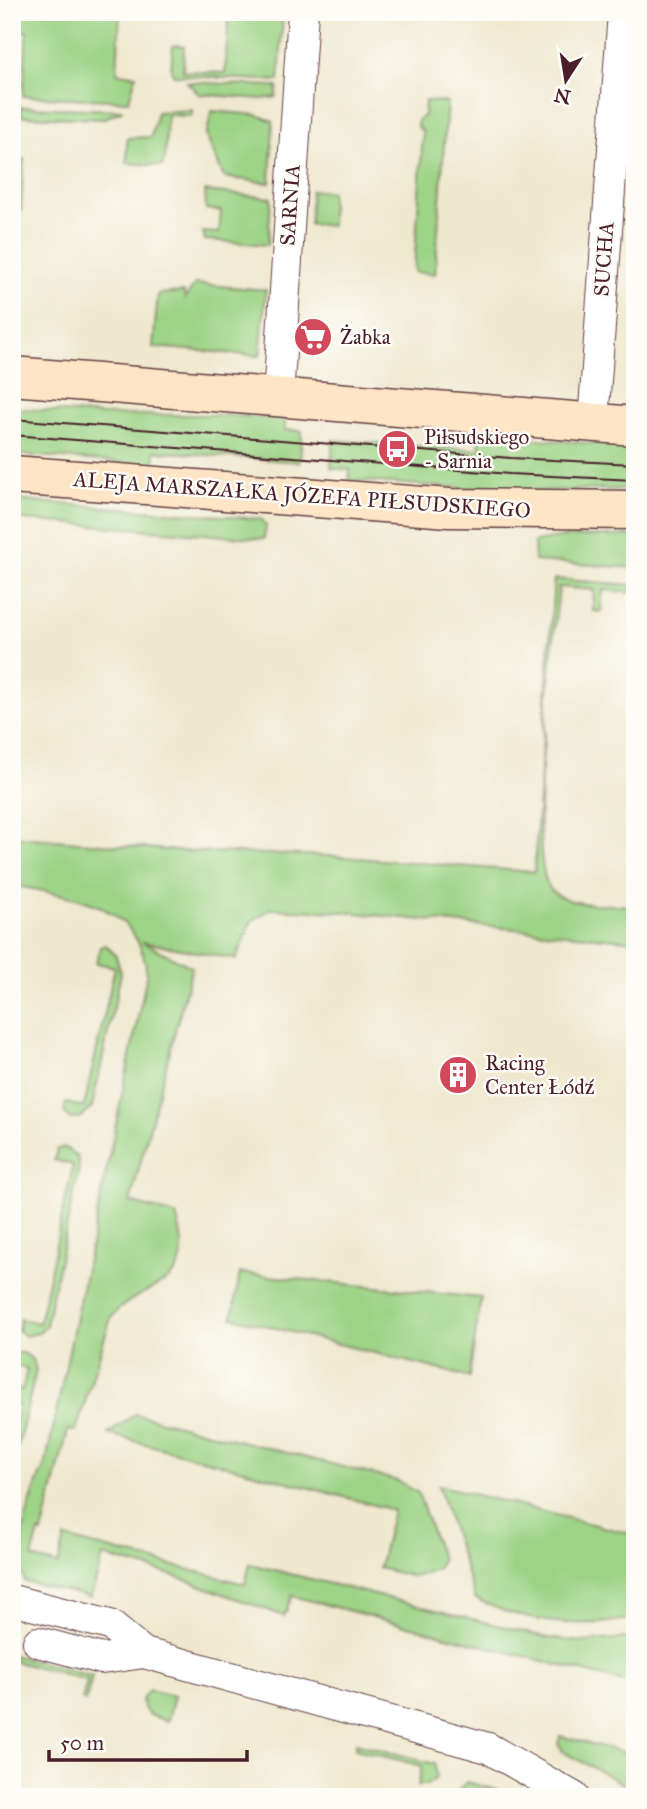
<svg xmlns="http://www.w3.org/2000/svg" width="647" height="1809" font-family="'IM FELL Great Primer',serif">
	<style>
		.green { fill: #9cd385; stroke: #737958; stroke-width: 2 }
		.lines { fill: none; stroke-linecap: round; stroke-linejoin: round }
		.minor-casing { stroke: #633d43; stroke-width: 32 }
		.secondary-casing { stroke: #633d43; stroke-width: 41 }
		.minor { stroke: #fff; stroke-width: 30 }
		.secondary { stroke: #fde5c5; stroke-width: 38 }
		.tram { stroke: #4a1f2b; stroke-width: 2 }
		.labels { text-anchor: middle; stroke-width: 5; stroke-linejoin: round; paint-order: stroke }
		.street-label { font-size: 21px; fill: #4a1f2b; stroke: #fdfcf7 }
		.poi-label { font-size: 21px; fill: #4a1f2b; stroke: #fdfcf7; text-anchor: start }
	</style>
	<rect width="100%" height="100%" fill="#fdfcf7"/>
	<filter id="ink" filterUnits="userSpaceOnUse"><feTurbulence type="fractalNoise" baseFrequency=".0143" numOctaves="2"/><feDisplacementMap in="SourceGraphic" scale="14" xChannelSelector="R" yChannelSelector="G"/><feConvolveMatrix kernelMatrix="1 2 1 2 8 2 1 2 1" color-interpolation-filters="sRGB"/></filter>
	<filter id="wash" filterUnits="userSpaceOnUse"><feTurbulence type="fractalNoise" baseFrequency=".00686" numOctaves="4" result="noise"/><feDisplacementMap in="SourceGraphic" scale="28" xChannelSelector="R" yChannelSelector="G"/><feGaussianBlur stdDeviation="1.57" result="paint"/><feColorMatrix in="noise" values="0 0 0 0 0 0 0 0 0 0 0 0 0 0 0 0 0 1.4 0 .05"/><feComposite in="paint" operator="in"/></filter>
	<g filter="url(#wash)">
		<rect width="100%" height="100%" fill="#efe8ce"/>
		<path class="green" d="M 12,12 L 120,12 L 117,73 L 136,75 L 129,101 L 23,96 L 27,31 L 12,30 Z
			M 229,12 L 283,12 L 279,81 L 174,75 L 171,71 L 173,45 L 184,46 L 183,71 L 225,73 Z
			M 187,82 L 271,86 L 278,87 L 276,97 L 262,99 L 199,94 Z
			M 425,101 L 447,102 L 435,274 L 414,272 L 423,132 L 417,126 L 418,120 L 424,115 Z
			M 21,107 L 123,110 L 103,119 L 21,116 Z
			M 192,110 L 191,116 L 167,115 L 165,157 L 162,166 L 127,163 L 127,138 L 151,137 L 157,112 Z
			M 212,111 L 257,115 L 273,121 L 270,183 L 224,177 L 206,136 Z
			M 12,159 L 24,159 L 21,210 L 12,212 Z
			M 311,190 L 331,192 L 331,226 L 310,224 Z
			M 205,191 L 271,198 L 268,245 L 205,240 L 203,232 L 219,233 L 221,211 L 206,209 Z
			M 195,284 L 266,290 L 260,356 L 153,347 L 158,294 L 184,292 L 185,299 Z
			M 12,408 L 102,415 L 226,415 L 285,419 L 285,430 L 302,431 L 300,462 L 155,451 L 154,465 L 12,454 Z
			M 480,434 L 635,447 L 635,489 L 505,491 L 349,480 L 350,470 L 331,468 L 333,440 L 479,450 Z
			M 12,500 L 261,519 L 266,525 L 264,539 L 12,519 Z
			M 635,535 L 635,568 L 535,561 L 534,542 L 565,537 Z
			M 554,579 L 633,585 L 633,593 L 603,590 L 601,612 L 593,611 L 594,590 L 559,587 C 555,636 523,863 552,891 C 570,908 611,904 635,906 L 635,941 L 345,912 L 270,909 L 251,922 L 236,959 L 142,942 L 192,967 L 130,1202 L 176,1215 C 200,1294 149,1275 111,1317 L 76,1431 L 68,1430 L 42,1533 L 39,1532 L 32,1558 L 58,1565 L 65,1538 L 245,1584 L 250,1564 L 549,1638 L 583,1642 L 635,1637 L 635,1685 L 292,1596 L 284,1616 L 166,1573 L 103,1556 L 91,1597 L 25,1582 C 11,1554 33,1489 46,1462 L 147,974 C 139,900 71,897 12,885 L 12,836 L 179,851 L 331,856 L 534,872 Z
			M 106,945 L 116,956 L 121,973 L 92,1107 L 82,1117 L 70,1119 L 64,1112 L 66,1103 L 84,1107 L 115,967 L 96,963 L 100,947 Z
			M 64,1147 L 77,1156 L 79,1168 L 46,1325 L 38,1333 L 26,1336 L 18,1331 L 20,1319 L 39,1323 L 73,1165 L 54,1160 L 57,1149 Z
			M 240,1273 L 481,1298 L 469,1377 L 232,1317 Z
			M 15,1353 C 27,1351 34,1359 36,1371 L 12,1471 L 12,1438 L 19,1405 L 12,1403 L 12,1388 L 22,1390 L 27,1369 L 12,1365 Z
			M 135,1414 L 398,1481 L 418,1493 L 442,1560 L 437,1569 L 414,1577 L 379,1568 L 393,1510 L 108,1434 Z
			M 438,1485 L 635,1535 L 635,1618 C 582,1629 523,1624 475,1598 Z
			M 13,1655 L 92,1676 L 86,1701 L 82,1700 L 87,1680 L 12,1661 Z
			M 149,1690 L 174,1696 L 168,1721 C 154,1717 143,1716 142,1699 Z
			M 560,1736 L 635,1755 L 635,1790 L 563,1752 L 558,1744 Z
			M 356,1743 L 435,1764 L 436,1778 L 427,1785 L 418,1785 L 422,1766 L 355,1749 Z
			M 467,1782 L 508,1793 L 511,1797 L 451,1797 Z"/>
	</g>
	<g filter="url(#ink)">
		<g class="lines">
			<defs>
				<path id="minor" d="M 278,398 L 303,12
					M 593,422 L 623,12
					M 12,1600 L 110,1625 L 144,1653 L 488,1748 L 574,1797
					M 38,1642 L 102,1659 L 144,1653"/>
				<path id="secondary" d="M 12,376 L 635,426
					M 12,475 L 449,508 L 635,510"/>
			</defs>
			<use href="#minor" class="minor-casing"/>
			<use href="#secondary" class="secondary-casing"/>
			<use href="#minor" class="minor"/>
			<use href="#secondary" class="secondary"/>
			<path class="tram" d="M 12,419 L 511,458 L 635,464
				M 12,435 L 510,474 L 635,480"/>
		</g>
	</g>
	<defs>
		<symbol id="supermarket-disc" viewBox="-11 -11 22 22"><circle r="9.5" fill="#d1495b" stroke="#fdfcf7"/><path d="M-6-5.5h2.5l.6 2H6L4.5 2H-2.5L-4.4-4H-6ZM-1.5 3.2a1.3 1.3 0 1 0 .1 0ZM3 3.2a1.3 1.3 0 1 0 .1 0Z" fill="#fff"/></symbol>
		<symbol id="bus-disc" viewBox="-11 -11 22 22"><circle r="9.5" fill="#d1495b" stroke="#fdfcf7"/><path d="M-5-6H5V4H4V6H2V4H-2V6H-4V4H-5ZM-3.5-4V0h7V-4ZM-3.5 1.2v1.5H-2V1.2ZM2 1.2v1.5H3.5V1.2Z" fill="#fff"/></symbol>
		<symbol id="building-disc" viewBox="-11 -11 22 22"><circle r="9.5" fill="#d1495b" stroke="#fdfcf7"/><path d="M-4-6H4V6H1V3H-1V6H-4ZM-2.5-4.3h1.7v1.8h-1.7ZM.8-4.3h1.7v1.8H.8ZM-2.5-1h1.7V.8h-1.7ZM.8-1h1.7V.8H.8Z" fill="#fff"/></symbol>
	</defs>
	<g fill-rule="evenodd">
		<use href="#supermarket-disc" x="291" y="315" width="44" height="44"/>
		<use href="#bus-disc" x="375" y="427" width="44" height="44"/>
		<use href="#building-disc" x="436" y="1053" width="44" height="44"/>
	</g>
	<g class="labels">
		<g class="street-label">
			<text transform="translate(290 205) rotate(-86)" y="7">SARNIA</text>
			<text transform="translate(604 259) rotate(-86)" y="7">SUCHA</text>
			<text transform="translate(302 495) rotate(4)" y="7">ALEJA MARSZAŁKA JÓZEFA PIŁSUDSKIEGO</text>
		</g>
		<g class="poi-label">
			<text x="340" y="344">Żabka</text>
			<text x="424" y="444">Piłsudskiego<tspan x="424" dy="24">- Sarnia</tspan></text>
			<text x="485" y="1070">Racing<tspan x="485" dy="24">Center Łódź</tspan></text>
		</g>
	</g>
	<rect width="647" height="1809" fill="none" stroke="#fdfcf7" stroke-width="42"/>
	<g transform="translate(566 80) rotate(192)" stroke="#fdfcf7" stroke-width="5" paint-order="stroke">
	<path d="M0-5L12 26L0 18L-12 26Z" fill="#4a1f2b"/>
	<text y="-10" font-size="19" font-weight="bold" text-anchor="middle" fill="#4a1f2b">N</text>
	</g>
	<path d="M49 1750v10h198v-10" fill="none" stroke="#4a1f2b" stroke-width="3.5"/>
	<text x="60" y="1750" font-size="21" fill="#4a1f2b" stroke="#fdfcf7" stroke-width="5" paint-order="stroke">50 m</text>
</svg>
